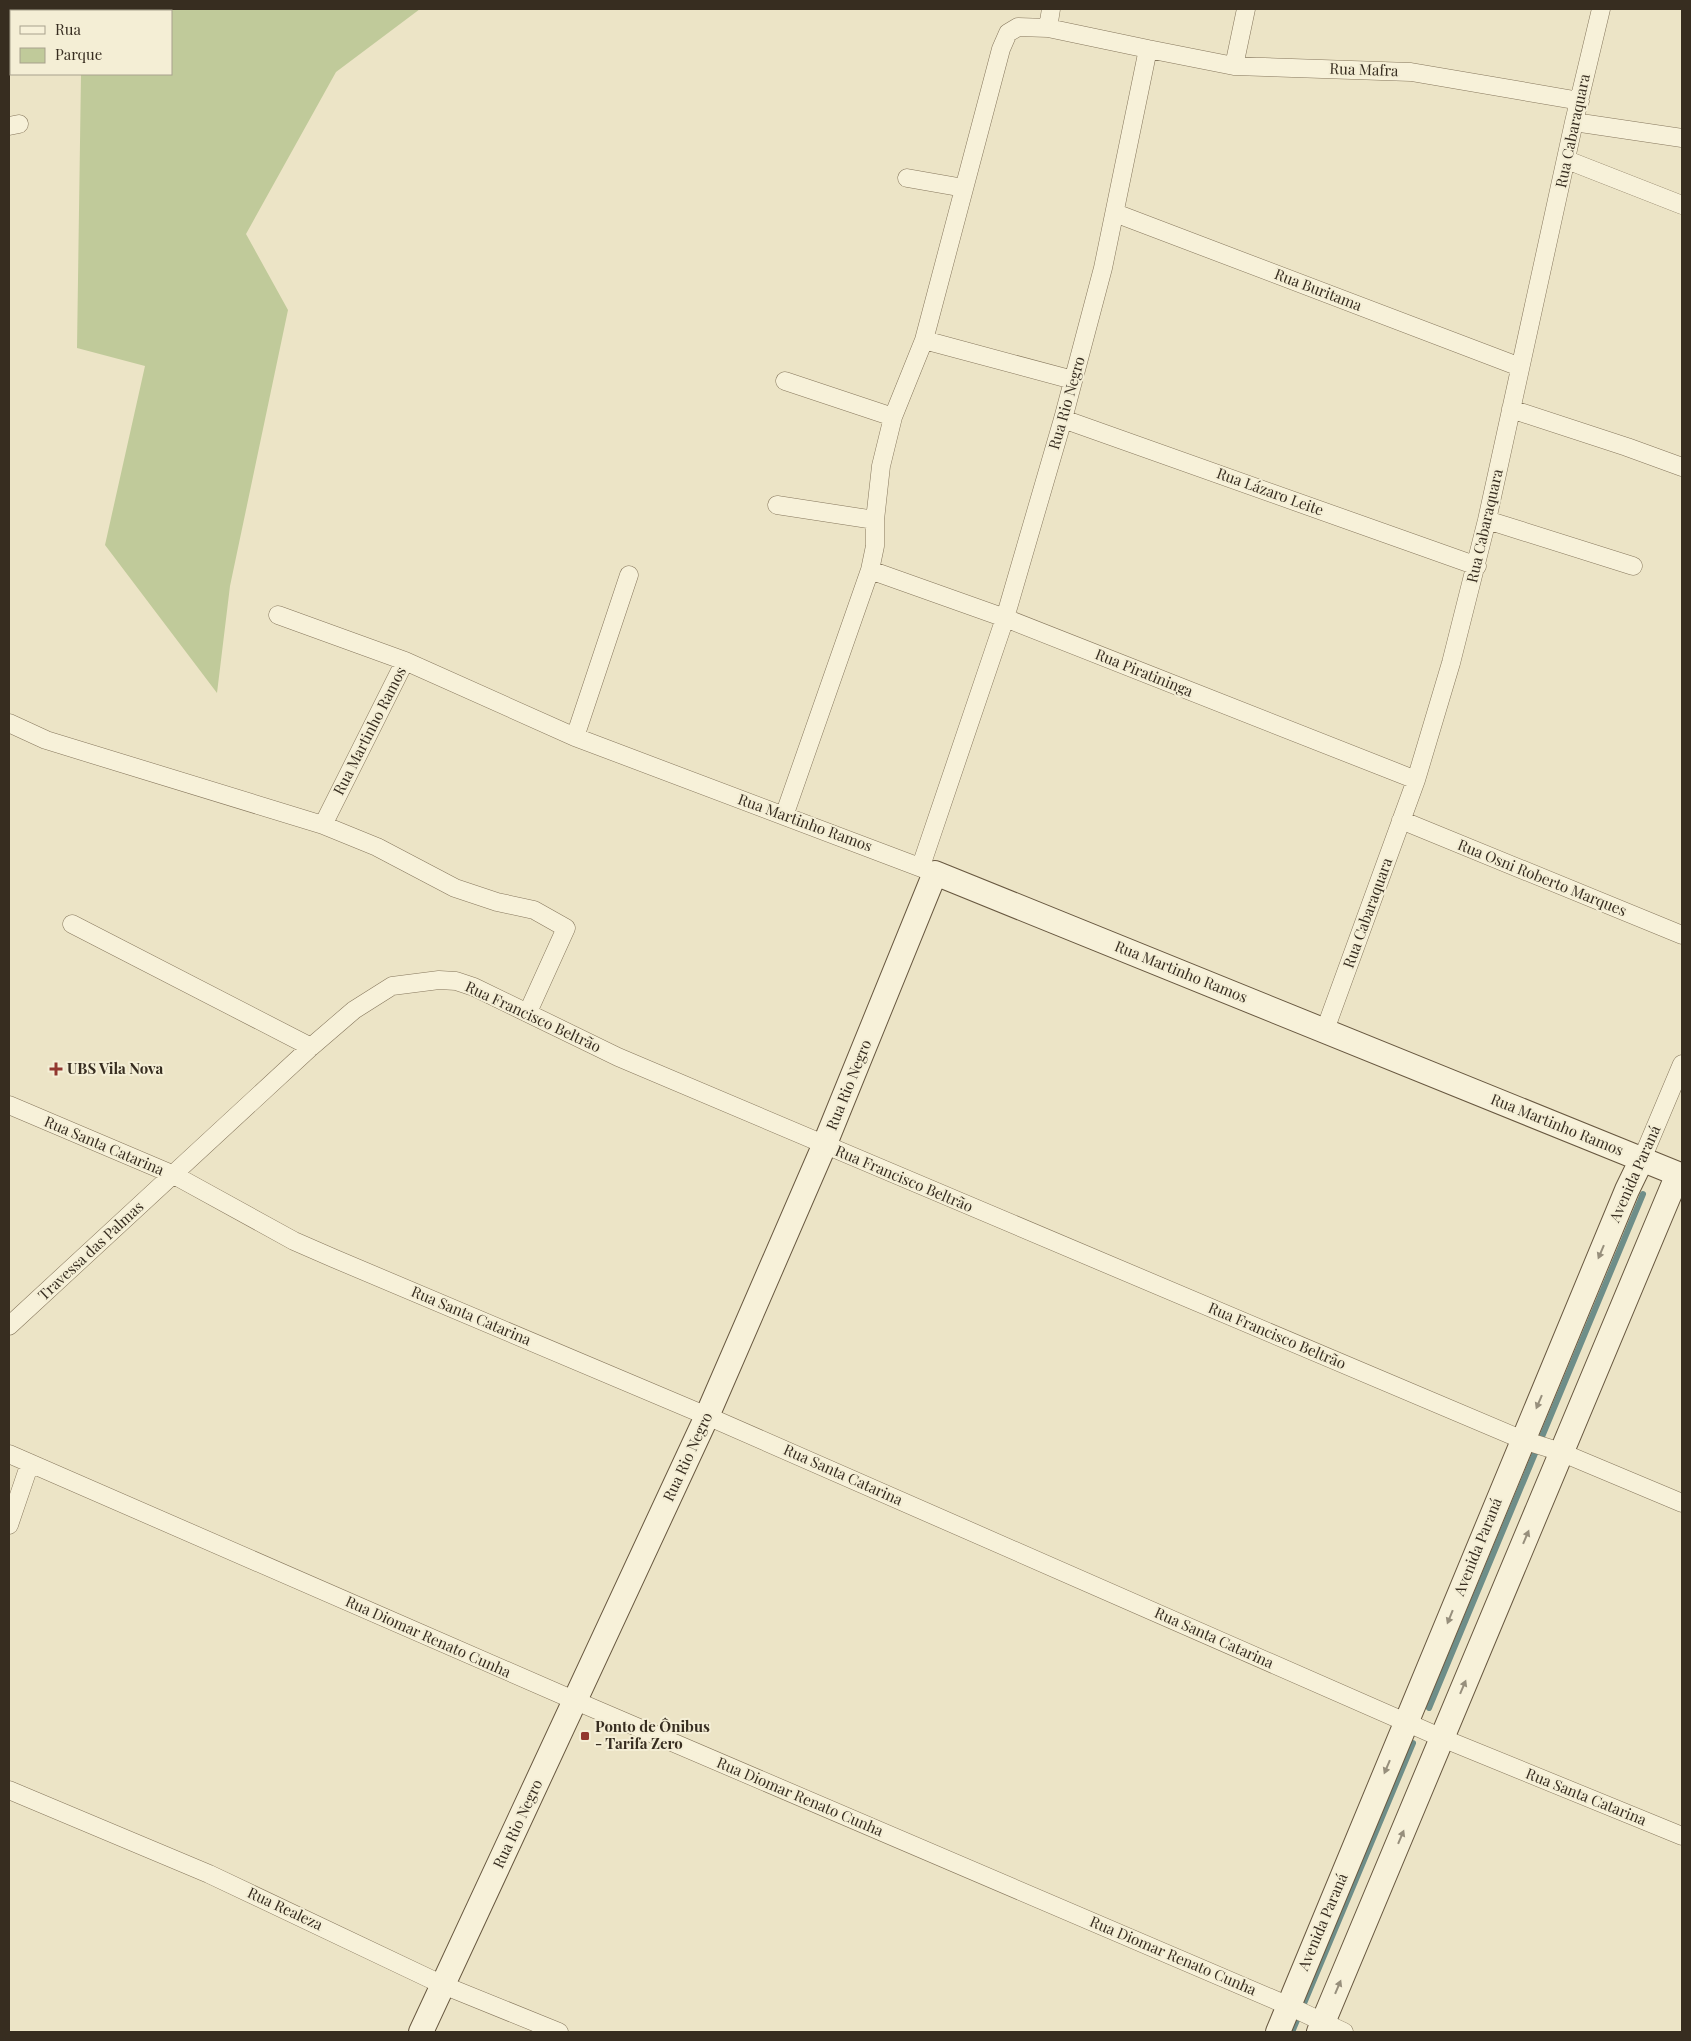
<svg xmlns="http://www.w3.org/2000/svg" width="1691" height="2041" font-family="'Playfair Display',serif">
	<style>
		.green { fill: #c0ca9a }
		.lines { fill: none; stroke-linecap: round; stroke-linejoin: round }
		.stream { stroke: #6e8e89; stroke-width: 6 }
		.street-casing { stroke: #86775d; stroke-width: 19 }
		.secondary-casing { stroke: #685840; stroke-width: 26 }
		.street { stroke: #f7f1d9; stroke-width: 18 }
		.secondary { stroke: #f7f1d9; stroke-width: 24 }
		.oneway { fill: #978f7c }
		.poi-dot { fill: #923830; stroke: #f4eed5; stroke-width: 2 }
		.labels { text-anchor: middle; stroke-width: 4; stroke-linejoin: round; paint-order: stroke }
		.street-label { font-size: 15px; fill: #372d20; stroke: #f4eed5 }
		.poi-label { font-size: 15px; font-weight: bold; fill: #372d20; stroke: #f4eed5; text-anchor: start }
	</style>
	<rect width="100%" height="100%" fill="#ece4c6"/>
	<path class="green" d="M 81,9 L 420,9 L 336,72 L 246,234 L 288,310 L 230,586 L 217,693 L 105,545 L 145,366 L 77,348 L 81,74 L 171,74 L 171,11 L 81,11 Z"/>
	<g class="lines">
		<path class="stream" d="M 1429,1708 L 1643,1194
			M 1292,2032 L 1413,1743"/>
		<defs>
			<path id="street" d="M 1148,49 L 1234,66 L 1411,72 L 1580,101
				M 1234,66 L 1246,9
				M 1574,122 L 1682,138
				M 9,126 L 19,124
				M 1567,160 L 1682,205
				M 907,178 L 964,188
				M 1115,213 L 1520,367
				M 924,340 L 1073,380
				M 785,381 L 893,417
				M 1511,409 L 1627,447 L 1682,467
				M 1063,419 L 1477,566
				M 777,505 L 875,520
				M 1487,520 L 1633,566
				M 870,570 L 1005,618 L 1416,780
				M 278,615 L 405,661
				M 9,723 L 46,740 L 323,825 L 405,661 L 575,737 L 935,873
				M 575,737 L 629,575
				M 784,816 L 870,570 L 875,546 L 875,520 L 881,466 L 893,417 L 924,340 L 1001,49 L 1008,33 L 1018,27 L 1048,28
				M 1401,820 L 1682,935
				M 323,825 L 377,847 L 455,888 L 497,902 L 534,910 L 566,928 L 528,1012
				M 921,866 L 1005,618 L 1063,419 L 1103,268 L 1148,49 L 1048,28 L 1051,9
				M 72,924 L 311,1047
				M 1325,1030 L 1416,780 L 1451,663 L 1487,520 L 1574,122 L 1601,9
				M 9,1105 L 174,1175 L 294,1241 L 333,1258 L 707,1416 L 1442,1738 L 1682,1836
				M 1642,1159 L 1682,1064
				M 9,1326 L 311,1047 L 354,1010 L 392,986 L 439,980 L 456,981 L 474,987 L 618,1057 L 1523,1440 L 1558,1451 L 1682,1503
				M 9,1454 L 576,1701 L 1289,2006 L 1344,2032
				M 9,1525 L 30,1463
				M 9,1790 L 209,1874 L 443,1985 L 559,2032"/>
			<path id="secondary" d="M 421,2032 L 707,1416 L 824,1146 L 935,873 L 1678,1174 L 1319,2032
				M 1278,2032 L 1627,1190 L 1642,1159"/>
		</defs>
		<use href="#street" class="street-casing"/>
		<use href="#secondary" class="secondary-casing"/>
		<use href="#street" class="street"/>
		<use href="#secondary" class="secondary"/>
	</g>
	<defs><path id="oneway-solid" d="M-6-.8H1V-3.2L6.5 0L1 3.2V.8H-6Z" transform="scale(1.25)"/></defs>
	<g class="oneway">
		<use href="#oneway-solid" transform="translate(1601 1252) rotate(113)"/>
		<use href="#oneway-solid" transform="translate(1539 1402) rotate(113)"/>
		<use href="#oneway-solid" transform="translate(1526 1537) rotate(-67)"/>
		<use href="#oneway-solid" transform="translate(1450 1617) rotate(112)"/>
		<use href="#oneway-solid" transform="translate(1463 1687) rotate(-67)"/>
		<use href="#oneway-solid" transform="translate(1387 1767) rotate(113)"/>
		<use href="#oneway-solid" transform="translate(1401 1837) rotate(-67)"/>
		<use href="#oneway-solid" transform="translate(1338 1987) rotate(-67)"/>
	</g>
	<g class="poi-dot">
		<path d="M53.5 1061.5h5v5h5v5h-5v5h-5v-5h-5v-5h5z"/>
		<rect x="580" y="1731" width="10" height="10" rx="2.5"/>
	</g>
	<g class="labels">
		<g class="street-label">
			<text transform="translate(1364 70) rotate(2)" y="5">Rua Mafra</text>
			<text transform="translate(1573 131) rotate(-78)" y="5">Rua Cabaraquara</text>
			<text transform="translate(1318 290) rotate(21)" y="5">Rua Buritama</text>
			<text transform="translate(1067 403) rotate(-74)" y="5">Rua Rio Negro</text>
			<text transform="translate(1270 492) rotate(20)" y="5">Rua Lázaro Leite</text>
			<text transform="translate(1485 526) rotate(-77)" y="5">Rua Cabaraquara</text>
			<text transform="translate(1144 673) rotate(22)" y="5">Rua Piratininga</text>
			<text transform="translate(370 731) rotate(-63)" y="5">Rua Martinho Ramos</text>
			<text transform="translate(805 823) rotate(20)" y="5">Rua Martinho Ramos</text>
			<text transform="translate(1542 878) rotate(22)" y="5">Rua Osni Roberto Marques</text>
			<text transform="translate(1368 913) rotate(-70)" y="5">Rua Cabaraquara</text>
			<text transform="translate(1181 972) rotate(22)" y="5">Rua Martinho Ramos</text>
			<text transform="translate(533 1017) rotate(25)" y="5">Rua Francisco Beltrão</text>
			<text transform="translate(849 1085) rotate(-68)" y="5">Rua Rio Negro</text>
			<text transform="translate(1557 1125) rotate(22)" y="5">Rua Martinho Ramos</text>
			<text transform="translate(104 1146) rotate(23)" y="5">Rua Santa Catarina</text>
			<text transform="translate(1635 1174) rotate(-66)" y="5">Avenida Paraná</text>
			<text transform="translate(904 1179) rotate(23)" y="5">Rua Francisco Beltrão</text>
			<text transform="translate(91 1251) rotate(-43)" y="5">Travessa das Palmas</text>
			<text transform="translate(471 1316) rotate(23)" y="5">Rua Santa Catarina</text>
			<text transform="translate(1277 1336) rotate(23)" y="5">Rua Francisco Beltrão</text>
			<text transform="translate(688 1457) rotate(-65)" y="5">Rua Rio Negro</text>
			<text transform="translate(843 1475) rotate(24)" y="5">Rua Santa Catarina</text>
			<text transform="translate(1478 1547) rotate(-68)" y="5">Avenida Paraná</text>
			<text transform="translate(428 1637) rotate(24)" y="5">Rua Diomar Renato Cunha</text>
			<text transform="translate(1214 1638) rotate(24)" y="5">Rua Santa Catarina</text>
			<text transform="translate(800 1797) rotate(23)" y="5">Rua Diomar Renato Cunha</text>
			<text transform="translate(1586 1797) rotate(22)" y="5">Rua Santa Catarina</text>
			<text transform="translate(518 1824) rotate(-65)" y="5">Rua Rio Negro</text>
			<text transform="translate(285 1909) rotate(25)" y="5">Rua Realeza</text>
			<text transform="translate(1323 1922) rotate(-67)" y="5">Avenida Paraná</text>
			<text transform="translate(1173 1956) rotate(23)" y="5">Rua Diomar Renato Cunha</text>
		</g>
		<g class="poi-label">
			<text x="67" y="1074">UBS Vila Nova</text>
			<text x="595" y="1732">Ponto de Ônibus<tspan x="595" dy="17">- Tarifa Zero</tspan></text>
		</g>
	</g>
	<rect width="1691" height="2041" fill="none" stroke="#372d20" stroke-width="20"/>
	<rect x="10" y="10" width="162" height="65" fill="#f4eed5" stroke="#a8a18d"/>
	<rect x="20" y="26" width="25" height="8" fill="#f7f1d9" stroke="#a8a18d"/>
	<text x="55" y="35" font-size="15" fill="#372d20">Rua</text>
	<rect x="20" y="48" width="25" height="15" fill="#c0ca9a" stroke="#a8a18d"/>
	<text x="55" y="60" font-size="15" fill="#372d20">Parque</text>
</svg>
